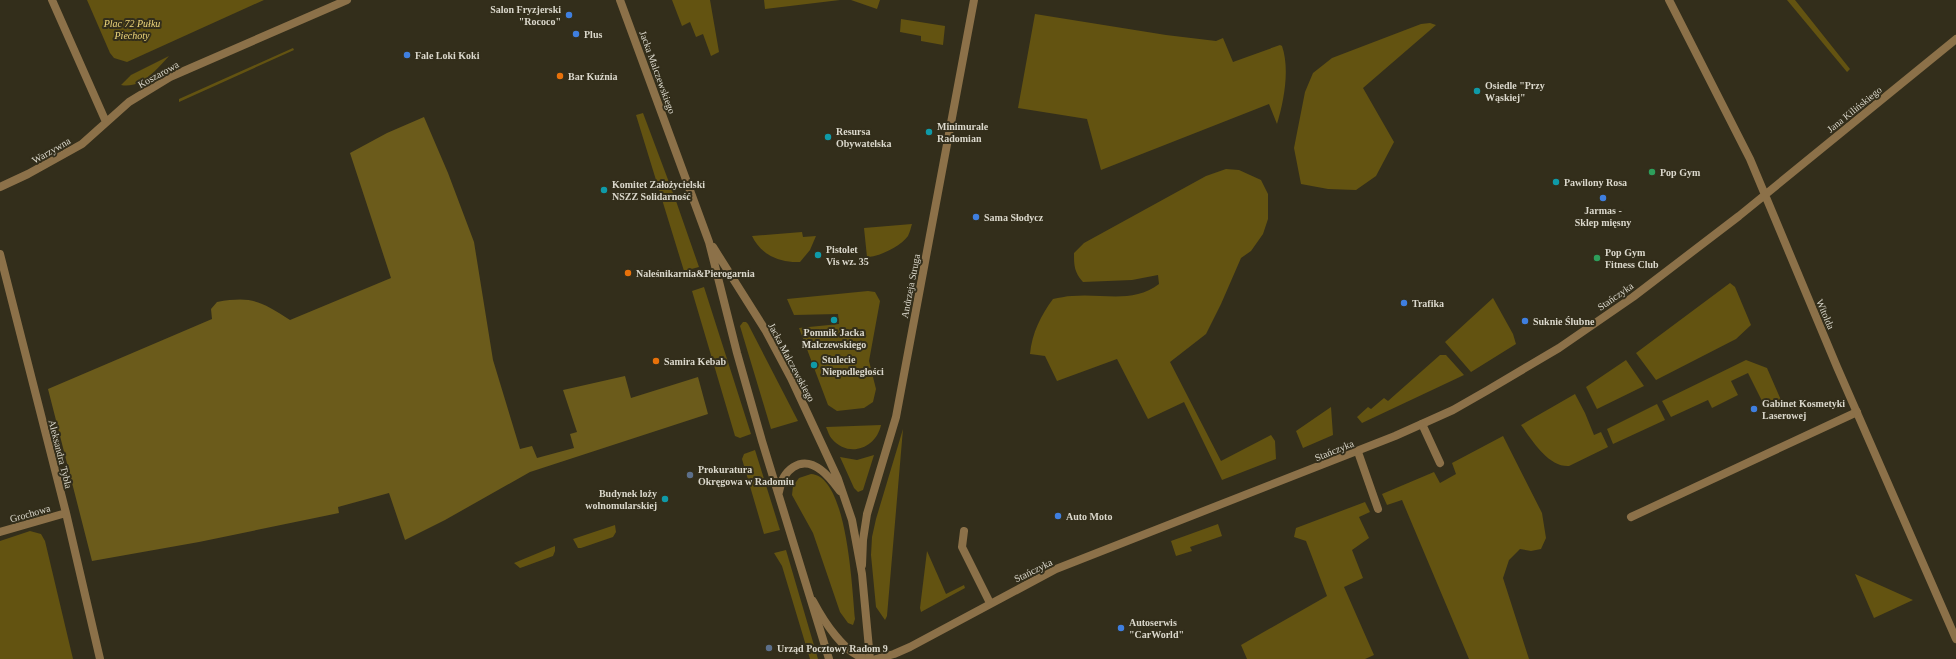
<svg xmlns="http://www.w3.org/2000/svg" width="1956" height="659" font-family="Georgia,serif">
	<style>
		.green { fill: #635311 }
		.forest { fill: #6b5b1b }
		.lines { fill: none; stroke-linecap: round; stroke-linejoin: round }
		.service { stroke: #8c7149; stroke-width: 8 }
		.minor { stroke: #8c7149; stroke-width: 8 }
		.tertiary { stroke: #8c7149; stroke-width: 8 }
		.shop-dot { fill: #3f7fe0; stroke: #332e1b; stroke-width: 1.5 }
		.food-dot { fill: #e8710a; stroke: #332e1b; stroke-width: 1.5 }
		.culture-dot { fill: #0f9aa8; stroke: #332e1b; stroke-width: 1.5 }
		.leisure-dot { fill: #2e9e5b; stroke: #332e1b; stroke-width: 1.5 }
		.service-dot { fill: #5c6f8a; stroke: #332e1b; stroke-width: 1.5 }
		.labels { text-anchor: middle; stroke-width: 4; stroke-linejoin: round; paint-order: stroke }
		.poi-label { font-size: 10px; font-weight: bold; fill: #dbd8cc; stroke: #332e1b; text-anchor: start }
		.park-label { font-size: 10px; font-style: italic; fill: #eed67b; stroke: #332e1b }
		.street-label { font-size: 10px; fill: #dbd8cc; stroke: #332e1b }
	</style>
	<rect width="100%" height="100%" fill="#332e1b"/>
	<path class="green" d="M 87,0 L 264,0 L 127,62 L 114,58 L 110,53 Z
		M 672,0 L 710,0 L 719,52 L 711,56 L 703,34 L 696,37 L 690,22 L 682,26 Z
		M 764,0 L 840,0 L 765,9 Z
		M 851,0 L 880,0 L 877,9 Z
		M 1787,0 L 1795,0 L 1850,69 L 1847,72 Z
		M 1035,14 L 1166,35 L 1216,41 L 1223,38 L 1233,62 L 1280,45 L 1282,46 C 1290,69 1284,101 1277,124 L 1269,104 L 1101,170 L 1087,119 L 1018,108 Z
		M 901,19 L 945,26 L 943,45 L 921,41 L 921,36 L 900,32 Z
		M 1430,23 L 1436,25 L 1363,88 L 1394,142 L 1376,176 L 1356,190 L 1328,189 L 1301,184 L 1294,148 L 1305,92 L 1313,73 L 1332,58 L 1421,24 Z
		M 293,48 L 294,50 L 179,102 L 179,99 Z
		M 169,56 C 156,70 141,89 121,85 L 131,75 Z
		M 643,113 L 676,201 L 699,267 L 684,271 L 636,115 Z
		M 1226,169 L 1239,170 L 1261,180 L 1268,194 L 1268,219 L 1263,234 L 1251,251 L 1241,258 L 1221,304 L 1206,334 L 1170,362 L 1221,461 L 1271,435 L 1275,441 L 1276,459 L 1222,480 L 1184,402 L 1148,419 L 1117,359 L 1057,381 L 1045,356 L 1030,354 C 1032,333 1041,315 1053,299 C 1059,298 1066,296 1072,296 C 1102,293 1133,304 1159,284 L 1158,275 L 1132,280 L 1083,282 C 1074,272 1074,265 1074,253 L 1084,243 L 1206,176 Z
		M 912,224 C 911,227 910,232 908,236 C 901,246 879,257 867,257 L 864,228 Z
		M 802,232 L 803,237 L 816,236 L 810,250 L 800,262 C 780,263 761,255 752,236 Z
		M 1730,283 L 1735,287 L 1751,325 L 1736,339 L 1656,380 L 1636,353 Z
		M 704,287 L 751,434 L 740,438 L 735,436 L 692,291 Z
		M 868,291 L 875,292 L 880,301 L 869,361 L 876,389 L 873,402 L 864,408 L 837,411 L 828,405 L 799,328 L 839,324 L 838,314 L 794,315 L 787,299 Z
		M 1493,298 L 1513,334 L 1516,344 L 1471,372 L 1445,342 Z
		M 743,322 L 746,322 L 748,324 L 798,421 L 771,429 L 740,326 Z
		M 1440,355 L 1446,355 L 1464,375 L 1362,423 L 1357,417 L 1368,407 L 1371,409 L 1384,398 L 1388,401 Z
		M 1626,360 L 1644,386 L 1597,409 L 1586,387 Z
		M 1746,360 L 1767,368 L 1781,400 L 1766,409 L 1748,373 L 1731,381 L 1738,395 L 1712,408 L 1708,400 L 1671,417 L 1662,401 Z
		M 1575,394 L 1585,413 L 1594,435 L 1601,432 L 1608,447 L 1569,466 C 1548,467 1532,440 1521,425 Z
		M 1657,404 L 1665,420 L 1613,444 L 1607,429 Z
		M 1331,407 L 1333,435 L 1303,448 L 1296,431 Z
		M 881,425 C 876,449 848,458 832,439 C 829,436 828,431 826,427 Z
		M 903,429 L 887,616 L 885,620 L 876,607 L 871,555 L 872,537 L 876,519 Z
		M 1503,436 L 1542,513 L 1546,538 L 1541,549 L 1531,551 L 1520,549 L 1509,560 L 1503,578 L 1529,659 L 1469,659 L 1402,500 L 1387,505 L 1382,494 L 1434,472 L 1440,483 L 1456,474 L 1452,463 Z
		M 755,450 L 780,530 L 764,534 L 742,459 L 744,454 Z
		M 874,455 L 863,490 L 858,492 L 854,488 L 840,457 L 857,460 Z
		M 811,474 C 848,476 852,591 855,619 L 853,625 L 848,623 L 840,612 L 813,533 L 792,495 L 793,486 L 799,478 Z
		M 1365,502 L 1370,512 L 1359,517 L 1369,538 L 1352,550 L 1363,578 L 1344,587 L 1374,655 L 1365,659 L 1247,659 L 1241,645 L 1327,596 L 1306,541 L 1294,537 L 1296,528 Z
		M 1218,524 L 1222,536 L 1190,547 L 1192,551 L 1176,556 L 1171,541 Z
		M 615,525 L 616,532 L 613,537 L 581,548 L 578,548 L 573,539 Z
		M 30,531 L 41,534 L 45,541 L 73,659 L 0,659 L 0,541 Z
		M 555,546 L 555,551 L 553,556 L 523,567 L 520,568 L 514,563 Z
		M 786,550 L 818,659 L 810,659 L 782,566 L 774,553 Z
		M 927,551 L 946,594 L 964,585 L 965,588 L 921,612 L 920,608 Z
		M 1855,574 L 1913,600 L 1874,618 Z"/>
	<path class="forest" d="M 424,117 L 448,173 L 474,242 L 493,360 L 520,449 L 532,446 L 537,458 L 574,448 L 570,434 L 577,432 L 563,390 L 625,376 L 631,398 L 698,377 L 708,414 L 530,472 L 445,520 L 405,540 L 389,493 L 338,507 L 339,513 L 199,542 L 92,561 L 48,389 L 212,319 L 211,309 L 217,302 C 252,296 261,301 290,320 L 391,278 L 350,153 L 387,133 Z"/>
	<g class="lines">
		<path class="service" d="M 1422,424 L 1440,463
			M 1358,452 L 1378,509
			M 1631,517 L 1857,412
			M 964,531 L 962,547 L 990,603"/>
		<path class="minor" d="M 52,0 L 106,122
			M 1669,0 L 1750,159 L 1837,367 L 1956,639
			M 0,187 L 28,174 L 82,144 L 129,102 L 170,77 L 347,0
			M 0,254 L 66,513 L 100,659
			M 0,532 L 66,513
			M 862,565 L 863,540 L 867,514 L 896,417 L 974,0
			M 813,601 C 823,620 845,655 867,659
			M 876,659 L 894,654 L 910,647 L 1056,569 L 1395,436 L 1453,410 L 1488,390 L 1559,348 L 1633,297 L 1739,216 L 1956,39"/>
		<path class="tertiary" d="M 620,0 L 709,242 L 737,353 L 762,441 L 829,659
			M 713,247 L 766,331 L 791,378 L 838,479 L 852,520 L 862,574 L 870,659
			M 779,492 C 782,471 800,454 821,470 C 828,475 834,483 840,491"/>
	</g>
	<g class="shop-dot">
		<circle cx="569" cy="15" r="4"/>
		<circle cx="576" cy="34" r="4"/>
		<circle cx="407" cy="55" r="4"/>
		<circle cx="1603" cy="198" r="4"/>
		<circle cx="976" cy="217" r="4"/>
		<circle cx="1404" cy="303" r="4"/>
		<circle cx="1525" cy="321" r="4"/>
		<circle cx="1754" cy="409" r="4"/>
		<circle cx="1058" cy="516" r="4"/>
		<circle cx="1121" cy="628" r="4"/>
	</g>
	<g class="food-dot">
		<circle cx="560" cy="76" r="4"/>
		<circle cx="628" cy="273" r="4"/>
		<circle cx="656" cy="361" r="4"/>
	</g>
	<g class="culture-dot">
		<circle cx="1477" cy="91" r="4"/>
		<circle cx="929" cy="132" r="4"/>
		<circle cx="828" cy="137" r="4"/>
		<circle cx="1556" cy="182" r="4"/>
		<circle cx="604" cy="190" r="4"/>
		<circle cx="818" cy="255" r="4"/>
		<circle cx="834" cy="320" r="4"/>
		<circle cx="814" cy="365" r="4"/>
		<circle cx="665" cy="499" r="4"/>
	</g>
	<g class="leisure-dot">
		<circle cx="1652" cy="172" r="4"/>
		<circle cx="1597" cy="258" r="4"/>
	</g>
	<g class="service-dot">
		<circle cx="690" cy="475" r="4"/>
		<circle cx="769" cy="648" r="4"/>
	</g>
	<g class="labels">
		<g class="poi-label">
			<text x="561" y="13" text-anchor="end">Salon Fryzjerski<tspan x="561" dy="12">"Rococo"</tspan></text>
			<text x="584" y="38">Plus</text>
			<text x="415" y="59">Fale Loki Koki</text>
			<text x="568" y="80">Bar Kuźnia</text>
			<text x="1485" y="89">Osiedle "Przy<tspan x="1485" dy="12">Wąskiej"</tspan></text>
			<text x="937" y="130">Minimurale<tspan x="937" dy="12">Radomian</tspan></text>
			<text x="836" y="135">Resursa<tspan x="836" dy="12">Obywatelska</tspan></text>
			<text x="1660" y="176">Pop Gym</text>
			<text x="1564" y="186">Pawilony Rosa</text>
			<text x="612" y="188">Komitet Założycielski<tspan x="612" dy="12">NSZZ Solidarność</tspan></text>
			<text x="1603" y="214" text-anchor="middle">Jarmas -<tspan x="1603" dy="12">Sklep mięsny</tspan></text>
			<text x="984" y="221">Sama Słodycz</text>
			<text x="826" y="253">Pistolet<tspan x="826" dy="12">Vis wz. 35</tspan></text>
			<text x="1605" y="256">Pop Gym<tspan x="1605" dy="12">Fitness Club</tspan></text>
			<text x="636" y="277">Naleśnikarnia&amp;Pierogarnia</text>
			<text x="1412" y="307">Trafika</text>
			<text x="1533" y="325">Suknie Ślubne</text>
			<text x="834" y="336" text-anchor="middle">Pomnik Jacka<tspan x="834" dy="12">Malczewskiego</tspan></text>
			<text x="822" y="363">Stulecie<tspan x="822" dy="12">Niepodległości</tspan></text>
			<text x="664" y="365">Samira Kebab</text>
			<text x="1762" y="407">Gabinet Kosmetyki<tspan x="1762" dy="12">Laserowej</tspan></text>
			<text x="698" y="473">Prokuratura<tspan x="698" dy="12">Okręgowa w Radomiu</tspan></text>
			<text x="657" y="497" text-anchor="end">Budynek loży<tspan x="657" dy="12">wolnomularskiej</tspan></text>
			<text x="1066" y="520">Auto Moto</text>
			<text x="1129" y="626">Autoserwis<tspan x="1129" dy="12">"CarWorld"</tspan></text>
			<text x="777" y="652">Urząd Pocztowy Radom 9</text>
		</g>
		<g class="park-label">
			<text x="132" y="27">Plac 72 Pułku<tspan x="132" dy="12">Piechoty</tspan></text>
		</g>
		<g class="street-label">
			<text transform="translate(658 72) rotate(70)" y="4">Jacka Malczewskiego</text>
			<text transform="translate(158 74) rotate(-29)" y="4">Koszarowa</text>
			<text transform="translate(1854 109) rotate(-39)" y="4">Jana Kilińskiego</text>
			<text transform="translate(51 150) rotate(-30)" y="4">Warzywna</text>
			<text transform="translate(910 286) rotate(-79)" y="4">Andrzeja Struga</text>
			<text transform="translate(1615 296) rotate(-35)" y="4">Stańczyka</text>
			<text transform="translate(1826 314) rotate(67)" y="4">Witolda</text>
			<text transform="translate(792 362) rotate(62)" y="4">Jacka Malczewskiego</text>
			<text transform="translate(1334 450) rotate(-22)" y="4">Stańczyka</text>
			<text transform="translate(61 454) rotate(76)" y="4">Aleksandra Tybla</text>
			<text transform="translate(30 513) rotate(-16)" y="4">Grochowa</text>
			<text transform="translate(1033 570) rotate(-26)" y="4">Stańczyka</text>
		</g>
	</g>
</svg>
